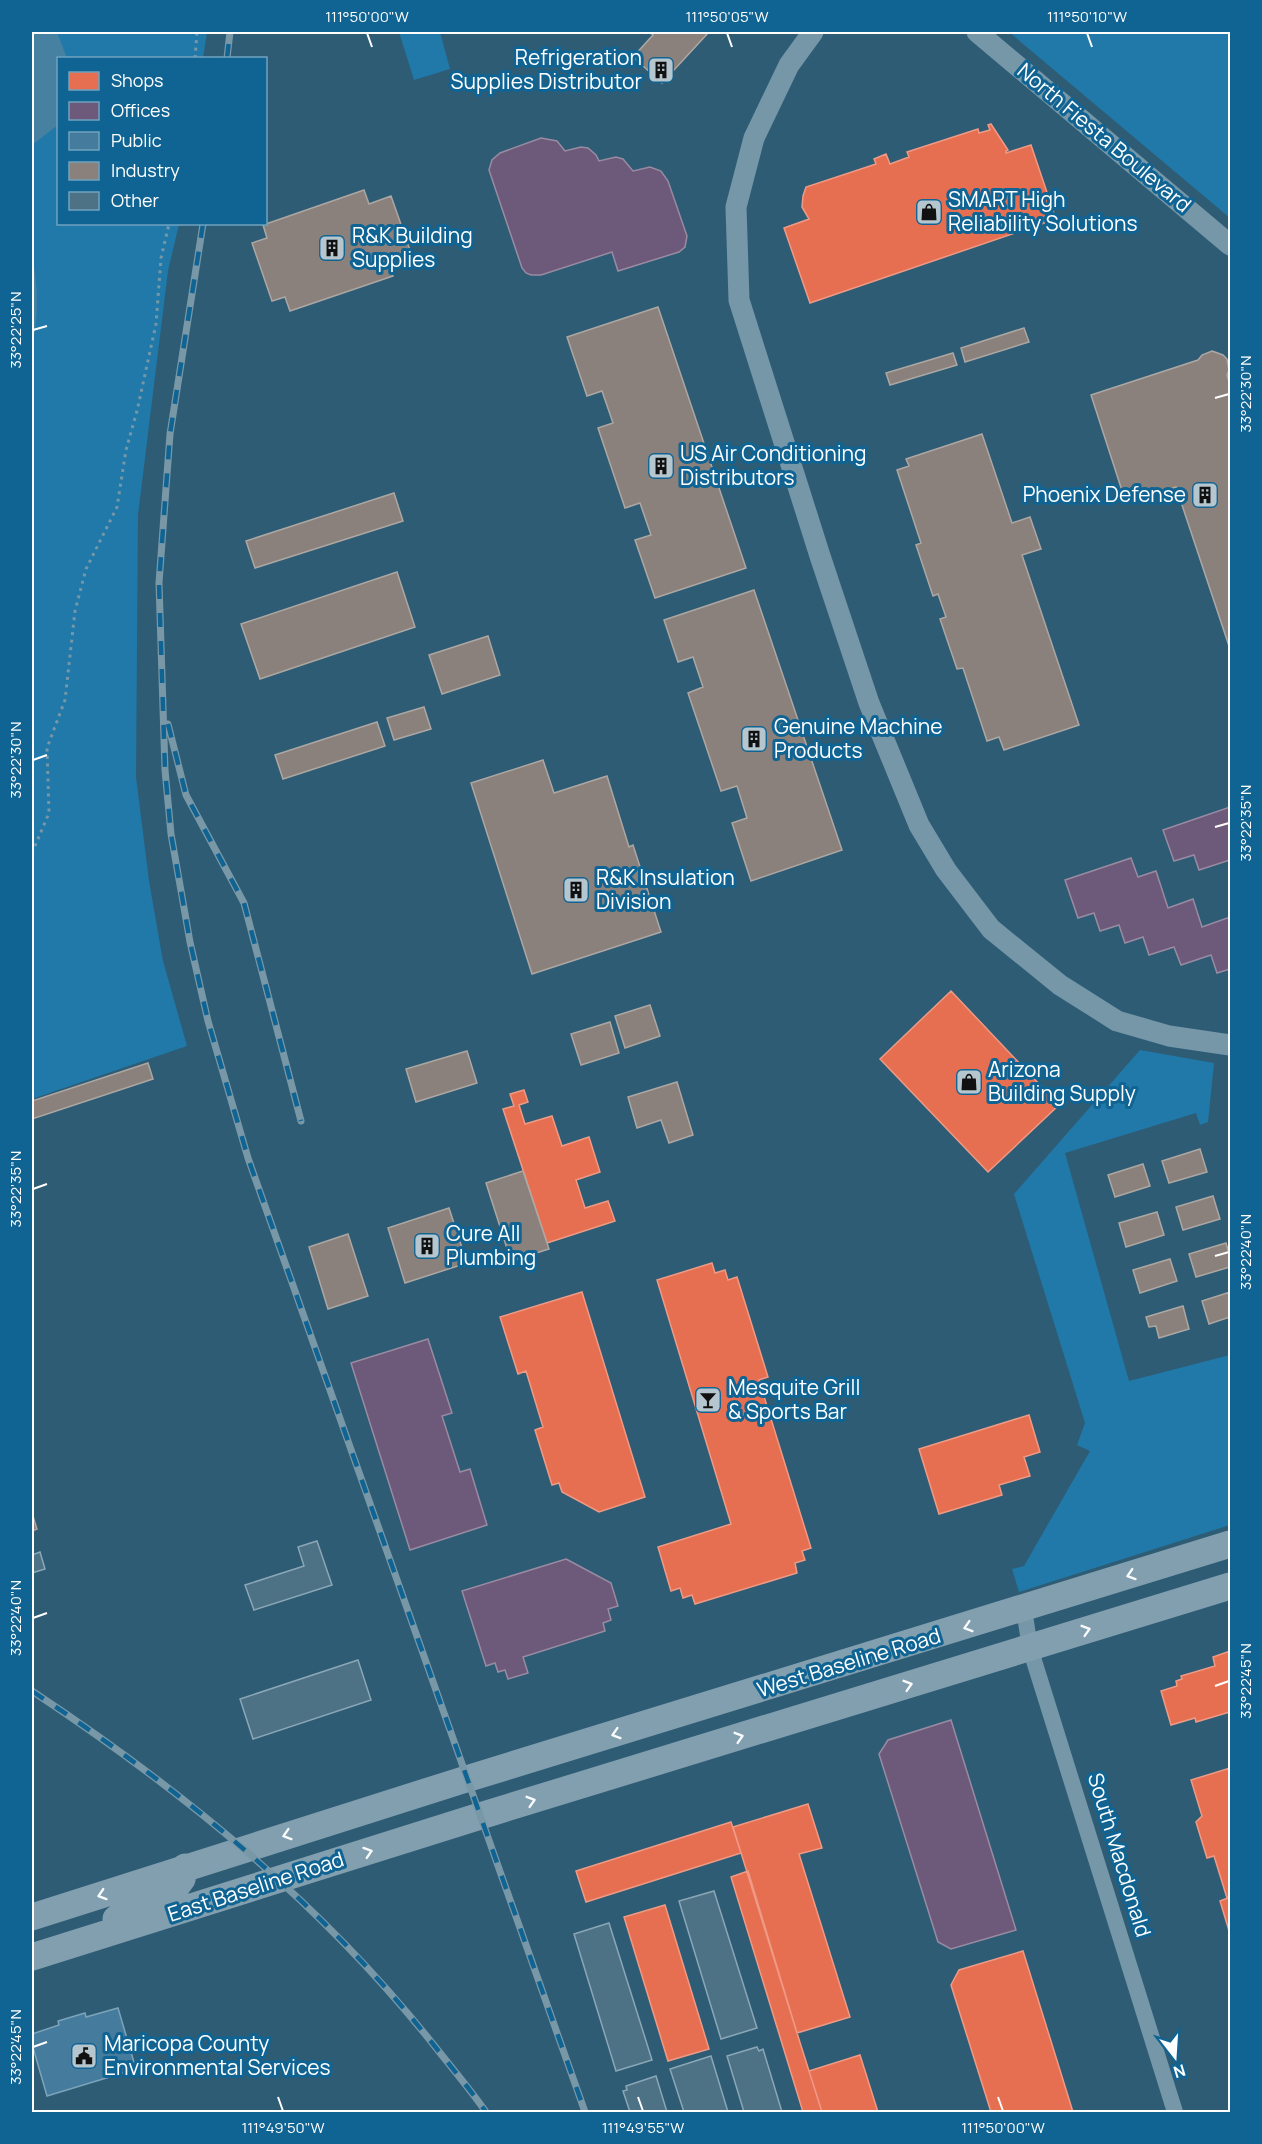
<svg xmlns="http://www.w3.org/2000/svg" width="1262" height="2144" font-family="Manrope,sans-serif">
	<style>
		.green { fill: #2079a8 }
		.water { fill: #4681a1 }
		.shops { fill: #e76f51; stroke: #ee9a85; stroke-width: 1.5 }
		.offices { fill: #6d597a; stroke: #998ba2; stroke-width: 1.5 }
		.public { fill: #457b9d; stroke: #7da3ba; stroke-width: 1.5 }
		.industry { fill: #8a817c; stroke: #ada7a3; stroke-width: 1.5 }
		.building { fill: #4d7286; stroke: #8ba7b6; stroke-width: 1.5 }
		.lines { fill: none; stroke-linecap: round; stroke-linejoin: round }
		.path { stroke: #7597a8; stroke-width: 3; stroke-dasharray: 3 4.5; stroke-linecap: butt }
		.minor { stroke: #7597a8; stroke-width: 16 }
		.tertiary { stroke: #7597a8; stroke-width: 21 }
		.primary { stroke: #829faf; stroke-width: 27 }
		.rail-casing { stroke: #7998a7; stroke-width: 7 }
		.rail { stroke: #106493; stroke-width: 4.5; stroke-dasharray: 14; stroke-linecap: butt }
		.oneway { stroke: #f9fafb }
		.ticks { fill: none; stroke: #fff; stroke-width: 2 }
		.labels { text-anchor: middle; stroke-width: 6; stroke-linejoin: round; paint-order: stroke }
		.poi-label { font-size: 21px; fill: #fff; stroke: #106493; text-anchor: start }
		.street-label { font-size: 21px; fill: #fff; stroke: #106493 }
		.neatline { fill: none; stroke: #fff; stroke-width: 2 }
		.ticks-label { font-size: 15px; text-anchor: middle; fill: #fff }
	</style>
	<rect width="100%" height="100%" fill="#2e5c75"/>
	<path class="green" d="M 32,32 L 207,32 L 203,58 L 58,58 L 58,224 L 179,224 L 168,271 L 138,515 L 136,777 L 149,881 L 163,961 L 187,1046 L 32,1099 Z
		M 399,32 L 440,32 L 450,69 L 414,80 Z
		M 1009,32 L 1230,32 L 1230,218 Z
		M 1140,1050 L 1214,1063 L 1208,1122 L 1200,1125 L 1196,1113 L 1065,1153 L 1129,1381 L 1230,1355 L 1230,1525 L 1019,1592 L 1012,1569 L 1024,1566 L 1090,1451 L 1077,1445 L 1085,1423 L 1014,1194 Z"/>
	<path class="water" d="M 32,32 L 57,32 L 67,58 L 58,58 L 58,125 L 32,145 Z
		M 32,253 C 37,280 39,309 34,336 L 32,338 Z"/>
	<path class="shops" d="M 991,124 L 1008,150 L 1006,151 L 1006,153 L 1031,145 L 1056,219 L 810,303 L 784,228 L 809,219 L 802,207 L 803,196 L 806,187 L 876,164 L 874,159 L 886,154 L 890,164 L 909,157 L 907,152 L 978,129 L 979,133 L 990,130 L 988,125 Z
		M 951,991 L 1059,1105 L 988,1172 L 880,1059 Z
		M 524,1090 L 528,1102 L 519,1105 L 525,1124 L 552,1116 L 562,1146 L 589,1137 L 600,1172 L 576,1180 L 585,1208 L 608,1201 L 615,1221 L 547,1243 L 503,1109 L 514,1106 L 510,1094 Z
		M 712,1263 L 715,1273 L 725,1270 L 728,1280 L 737,1277 L 768,1377 L 759,1380 L 811,1548 L 802,1551 L 805,1560 L 795,1563 L 797,1573 L 695,1604 L 692,1595 L 683,1598 L 680,1588 L 671,1591 L 658,1547 L 731,1524 L 657,1280 Z
		M 582,1292 L 645,1497 L 599,1512 L 562,1492 L 559,1483 L 552,1485 L 535,1430 L 543,1427 L 526,1371 L 518,1374 L 500,1317 Z
		M 1029,1415 L 1040,1452 L 1024,1457 L 1030,1476 L 999,1485 L 1002,1495 L 939,1514 L 919,1449 Z
		M 1230,1651 L 1230,1712 L 1196,1722 L 1195,1718 L 1171,1725 L 1161,1691 L 1177,1686 L 1176,1681 L 1182,1679 L 1181,1676 L 1215,1666 L 1213,1657 Z
		M 1230,1768 L 1230,1897 L 1227,1898 L 1214,1856 L 1207,1858 L 1196,1822 L 1202,1816 L 1191,1780 Z
		M 808,1804 L 822,1848 L 799,1854 L 850,2017 L 797,2033 L 733,1827 Z
		M 731,1822 L 741,1853 L 586,1902 L 576,1871 Z
		M 748,1871 L 797,2033 L 822,2112 L 803,2112 L 731,1877 Z
		M 1230,1897 L 1230,1934 L 1220,1901 Z
		M 665,1905 L 709,2049 L 668,2061 L 624,1917 Z
		M 1023,1951 L 1073,2112 L 991,2112 L 951,1985 L 959,1970 Z
		M 860,2055 L 878,2112 L 822,2112 L 809,2071 Z"/>
	<path class="offices" d="M 541,138 L 557,141 L 565,151 L 581,147 L 588,148 L 596,155 L 599,161 L 616,157 L 623,159 L 633,171 L 650,167 L 661,171 L 668,181 L 687,236 L 685,247 L 679,252 L 618,271 L 612,252 L 541,275 L 531,275 L 526,273 L 522,268 L 489,170 L 492,160 L 500,153 Z
		M 1230,807 L 1230,860 L 1199,870 L 1194,855 L 1174,861 L 1163,830 Z
		M 1131,858 L 1138,877 L 1156,871 L 1168,908 L 1193,899 L 1202,927 L 1230,917 L 1230,969 L 1217,973 L 1211,955 L 1181,965 L 1174,947 L 1149,955 L 1143,937 L 1125,943 L 1119,925 L 1100,931 L 1094,913 L 1078,918 L 1065,880 Z
		M 428,1339 L 452,1413 L 442,1416 L 460,1472 L 470,1469 L 487,1525 L 410,1550 L 351,1363 Z
		M 566,1559 L 611,1583 L 618,1606 L 608,1609 L 611,1620 L 603,1623 L 605,1631 L 523,1657 L 528,1673 L 508,1679 L 505,1670 L 498,1672 L 495,1663 L 486,1666 L 462,1591 Z
		M 951,1720 L 1016,1930 L 951,1949 L 938,1942 L 879,1754 L 888,1740 Z"/>
	<path class="public" d="M 118,2008 L 136,2069 L 47,2096 L 32,2044 L 32,2034 L 59,2025 L 58,2021 L 85,2013 L 86,2017 Z"/>
	<path class="industry" d="M 649,32 L 709,32 L 662,83 L 633,57 L 653,35 Z
		M 364,190 L 369,204 L 391,196 L 411,253 L 388,261 L 393,276 L 290,311 L 285,297 L 272,301 L 252,243 L 267,238 L 263,225 Z
		M 658,307 L 746,568 L 655,598 L 635,540 L 651,535 L 640,503 L 625,508 L 598,428 L 613,423 L 602,391 L 587,396 L 567,337 Z
		M 1024,328 L 1029,342 L 965,362 L 961,348 Z
		M 1212,351 L 1223,355 L 1227,359 L 1229,370 L 1227,375 L 1230,385 L 1230,649 L 1176,487 L 1126,503 L 1091,395 L 1198,360 L 1202,355 Z
		M 953,353 L 957,365 L 890,385 L 886,373 Z
		M 982,434 L 1012,523 L 1030,517 L 1041,549 L 1022,555 L 1079,725 L 1004,750 L 999,737 L 987,741 L 963,668 L 957,669 L 940,619 L 946,617 L 938,594 L 933,596 L 916,545 L 921,543 L 897,470 L 909,466 L 906,459 Z
		M 394,493 L 403,521 L 255,568 L 246,541 Z
		M 397,572 L 415,627 L 260,679 L 241,624 Z
		M 754,590 L 842,850 L 751,881 L 732,823 L 747,818 L 737,786 L 721,791 L 688,693 L 703,687 L 693,657 L 678,662 L 664,620 Z
		M 488,636 L 500,675 L 442,694 L 429,655 Z
		M 424,707 L 431,729 L 394,740 L 387,718 Z
		M 377,722 L 385,746 L 283,779 L 275,755 Z
		M 543,760 L 554,793 L 607,776 L 629,847 L 633,845 L 661,932 L 532,974 L 471,783 Z
		M 650,1005 L 660,1036 L 625,1048 L 615,1016 Z
		M 610,1022 L 619,1053 L 581,1065 L 571,1034 Z
		M 467,1051 L 477,1083 L 416,1102 L 406,1069 Z
		M 148,1063 L 153,1079 L 32,1119 L 32,1101 Z
		M 677,1082 L 693,1135 L 669,1143 L 661,1120 L 637,1128 L 628,1097 Z
		M 1200,1149 L 1207,1172 L 1169,1183 L 1162,1161 Z
		M 1143,1164 L 1150,1186 L 1115,1197 L 1108,1175 Z
		M 523,1171 L 549,1249 L 511,1261 L 486,1183 Z
		M 1213,1196 L 1220,1219 L 1183,1230 L 1176,1207 Z
		M 449,1208 L 467,1263 L 405,1283 L 388,1228 Z
		M 1157,1212 L 1164,1235 L 1126,1247 L 1119,1223 Z
		M 348,1234 L 368,1296 L 328,1309 L 309,1247 Z
		M 1226,1243 L 1230,1257 L 1230,1267 L 1196,1277 L 1189,1254 Z
		M 1170,1259 L 1177,1281 L 1140,1293 L 1133,1270 Z
		M 1230,1292 L 1230,1317 L 1209,1324 L 1202,1301 Z
		M 1183,1306 L 1189,1329 L 1159,1338 L 1156,1326 L 1149,1327 L 1146,1317 Z
		M 32,1513 L 37,1529 L 32,1531 Z"/>
	<path class="building" d="M 317,1541 L 332,1585 L 254,1610 L 245,1585 L 304,1566 L 298,1547 Z
		M 40,1552 L 45,1569 L 32,1573 L 32,1555 Z
		M 358,1660 L 371,1700 L 253,1739 L 240,1699 Z
		M 714,1891 L 757,2028 L 721,2039 L 679,1901 Z
		M 609,1923 L 652,2060 L 616,2071 L 574,1934 Z
		M 757,2047 L 759,2051 L 763,2049 L 782,2112 L 744,2112 L 727,2056 Z
		M 711,2056 L 728,2112 L 684,2112 L 670,2069 Z
		M 656,2076 L 667,2112 L 630,2112 L 623,2091 L 627,2090 L 626,2086 Z"/>
	<g class="lines">
		<path class="path" d="M 195,58 L 197,32
			M 32,853 L 49,813 L 47,748 L 65,700 L 75,611 L 86,569 L 117,507 L 126,450 L 137,411 L 156,324 L 161,258 L 169,224"/>
		<path class="minor" d="M 1024,1609 L 1030,1648 L 1175,2112"/>
		<path class="tertiary" d="M 813,32 L 789,65 L 754,138 L 736,207 L 739,300 L 820,556 L 869,703 L 919,825 L 946,870 L 991,929 L 1060,985 L 1117,1021 L 1169,1036 L 1230,1045
			M 977,32 L 1230,245"/>
		<path class="primary" d="M 32,1917 L 463,1780 L 1230,1544
			M 116,1919 L 129,1909 L 160,1896 L 177,1886 L 182,1879 L 185,1867
			M 32,1957 L 477,1817 L 1230,1586"/>
		<defs>
			<path id="rail" d="M 227,58 L 230,32
				M 203,224 L 170,434 L 159,583 L 165,770 L 171,834 L 190,942 L 208,1021 L 248,1158 L 585,2112
				M 168,724 L 186,795 L 244,903 L 301,1121
				M 32,1691 C 183,1791 320,1902 433,2044 C 451,2067 470,2089 486,2112"/>
		</defs>
		<use href="#rail" class="rail-casing"/>
		<use href="#rail" class="rail"/>
	</g>
	<defs><path id="oneway-chevron" d="M-2-3.5L2.5 0L-2 3.5" fill="none" stroke-width="1.6" stroke-linecap="round" stroke-linejoin="round" transform="scale(1.5)"/></defs>
	<g class="oneway">
		<use href="#oneway-chevron" transform="translate(1131 1575) rotate(162)"/>
		<use href="#oneway-chevron" transform="translate(968 1627) rotate(163)"/>
		<use href="#oneway-chevron" transform="translate(1086 1630) rotate(-17)"/>
		<use href="#oneway-chevron" transform="translate(908 1685) rotate(-17)"/>
		<use href="#oneway-chevron" transform="translate(616 1734) rotate(163)"/>
		<use href="#oneway-chevron" transform="translate(739 1737) rotate(-17)"/>
		<use href="#oneway-chevron" transform="translate(531 1801) rotate(-17)"/>
		<use href="#oneway-chevron" transform="translate(287 1835) rotate(163)"/>
		<use href="#oneway-chevron" transform="translate(368 1852) rotate(-18)"/>
		<use href="#oneway-chevron" transform="translate(102 1895) rotate(162)"/>
	</g>
	<path class="ticks" d="M 367,33 L 372,47M 727,33 L 732,47M 1087,33 L 1092,47M 33,330 L 47,326M 1215,398 L 1229,394M 33,760 L 47,755M 1215,827 L 1229,823M 33,1189 L 47,1184M 1215,1256 L 1229,1252M 33,1618 L 47,1613M 1215,1686 L 1229,1681M 33,2047 L 47,2042M 278,2097 L 283,2111M 638,2097 L 643,2111M 998,2097 L 1003,2111"/>
	<defs>
		<symbol id="building-square" viewBox="-11 -11 22 22"><rect x="-9" y="-9" width="18" height="18" rx="4" fill="#b6c6cf" stroke="#106493"/><path d="M-4-6H4V6H1V3H-1V6H-4ZM-2.5-4.3h1.7v1.8h-1.7ZM.8-4.3h1.7v1.8H.8ZM-2.5-1h1.7V.8h-1.7ZM.8-1h1.7V.8H.8Z" fill="#111"/></symbol>
		<symbol id="shop-square" viewBox="-11 -11 22 22"><rect x="-9" y="-9" width="18" height="18" rx="4" fill="#b6c6cf" stroke="#106493"/><path d="M-5-2.5h2.3a2.7 3.5 0 0 1 5.4 0H5L5.5 6h-11ZM-1.5-2.5h3a1.5 2.3 0 0 0-3 0Z" fill="#111"/></symbol>
		<symbol id="bar-square" viewBox="-11 -11 22 22"><rect x="-9" y="-9" width="18" height="18" rx="4" fill="#b6c6cf" stroke="#106493"/><path d="M-6-5H6L.8 .8V4.5H3.5V6h-7V4.5H-.8V.8Z" fill="#111"/></symbol>
		<symbol id="civic-square" viewBox="-11 -11 22 22"><rect x="-9" y="-9" width="18" height="18" rx="4" fill="#b6c6cf" stroke="#106493"/><path d="M-.6-6.5H3V-4.5H.6V-3L4-1V1h2V6H-6V1h2V-1L-.6-3ZM-1.2 2.5V6h2.4V2.5Z" fill="#111"/></symbol>
	</defs>
	<g fill-rule="evenodd">
		<use href="#building-square" x="646" y="55" width="30" height="30"/>
		<use href="#shop-square" x="914" y="197" width="30" height="30"/>
		<use href="#building-square" x="317" y="233" width="30" height="30"/>
		<use href="#building-square" x="646" y="451" width="30" height="30"/>
		<use href="#building-square" x="1190" y="480" width="30" height="30"/>
		<use href="#building-square" x="739" y="724" width="30" height="30"/>
		<use href="#building-square" x="561" y="875" width="30" height="30"/>
		<use href="#shop-square" x="954" y="1067" width="30" height="30"/>
		<use href="#building-square" x="412" y="1231" width="30" height="30"/>
		<use href="#bar-square" x="693" y="1385" width="30" height="30"/>
		<use href="#civic-square" x="69" y="2041" width="30" height="30"/>
	</g>
	<g class="labels">
		<g class="poi-label">
			<text x="642" y="65" text-anchor="end">Refrigeration<tspan x="642" dy="24">Supplies Distributor</tspan></text>
			<text x="948" y="207">SMART High<tspan x="948" dy="24">Reliability Solutions</tspan></text>
			<text x="352" y="243">R&amp;K Building<tspan x="352" dy="24">Supplies</tspan></text>
			<text x="680" y="461">US Air Conditioning<tspan x="680" dy="24">Distributors</tspan></text>
			<text x="1186" y="502" text-anchor="end">Phoenix Defense</text>
			<text x="774" y="734">Genuine Machine<tspan x="774" dy="24">Products</tspan></text>
			<text x="596" y="885">R&amp;K Insulation<tspan x="596" dy="24">Division</tspan></text>
			<text x="988" y="1077">Arizona<tspan x="988" dy="24">Building Supply</tspan></text>
			<text x="446" y="1241">Cure All<tspan x="446" dy="24">Plumbing</tspan></text>
			<text x="728" y="1395">Mesquite Grill<tspan x="728" dy="24">&amp; Sports Bar</tspan></text>
			<text x="104" y="2051">Maricopa County<tspan x="104" dy="24">Environmental Services</tspan></text>
		</g>
		<g class="street-label">
			<text transform="translate(1104 138) rotate(40)" y="7">North Fiesta Boulevard</text>
			<text transform="translate(849 1663) rotate(-17)" y="7">West Baseline Road</text>
			<text transform="translate(1119 1855) rotate(73)" y="7">South Macdonald</text>
			<text transform="translate(256 1887) rotate(-18)" y="7">East Baseline Road</text>
		</g>
	</g>
	<rect width="1262" height="2144" fill="none" stroke="#106493" stroke-width="66"/>
	<rect x="57" y="57" width="210" height="168" fill="#106493" stroke="#70a2be" stroke-width="1.5"/>
	<rect x="69" y="72" width="30" height="18" fill="#e76f51" stroke="#70a2be" stroke-width="1.5"/>
	<text x="111" y="87" font-size="18" fill="#ffffff">Shops</text>
	<rect x="69" y="102" width="30" height="18" fill="#6d597a" stroke="#70a2be" stroke-width="1.5"/>
	<text x="111" y="117" font-size="18" fill="#ffffff">Offices</text>
	<rect x="69" y="132" width="30" height="18" fill="#457b9d" stroke="#70a2be" stroke-width="1.5"/>
	<text x="111" y="147" font-size="18" fill="#ffffff">Public</text>
	<rect x="69" y="162" width="30" height="18" fill="#8a817c" stroke="#70a2be" stroke-width="1.5"/>
	<text x="111" y="177" font-size="18" fill="#ffffff">Industry</text>
	<rect x="69" y="192" width="30" height="18" fill="#4d7286" stroke="#70a2be" stroke-width="1.5"/>
	<text x="111" y="207" font-size="18" fill="#ffffff">Other</text>
	<g transform="translate(1175 2057) rotate(163)" stroke="#106493" stroke-width="4.5" paint-order="stroke">
	<path d="M0-4.5L10 22L0 15L-10 22Z" fill="#ffffff"/>
	<text y="-9" font-size="16" font-weight="bold" text-anchor="middle" fill="#ffffff">N</text>
	</g>
	<rect x="33" y="33" width="1196" height="2078" class="neatline"/>
	<g class="ticks-label">
		<text x="367" y="22">111°50'00"W</text>
		<text x="727" y="22">111°50'05"W</text>
		<text x="1087" y="22">111°50'10"W</text>
		<text transform="translate(16 330) rotate(-90)" y="5">33°22'25"N</text>
		<text transform="translate(1246 394) rotate(-90)" y="5">33°22'30"N</text>
		<text transform="translate(16 760) rotate(-90)" y="5">33°22'30"N</text>
		<text transform="translate(1246 823) rotate(-90)" y="5">33°22'35"N</text>
		<text transform="translate(16 1189) rotate(-90)" y="5">33°22'35"N</text>
		<text transform="translate(1246 1252) rotate(-90)" y="5">33°22'40"N</text>
		<text transform="translate(16 1618) rotate(-90)" y="5">33°22'40"N</text>
		<text transform="translate(1246 1681) rotate(-90)" y="5">33°22'45"N</text>
		<text transform="translate(16 2047) rotate(-90)" y="5">33°22'45"N</text>
		<text x="283" y="2133">111°49'50"W</text>
		<text x="643" y="2133">111°49'55"W</text>
		<text x="1003" y="2133">111°50'00"W</text>
	</g>
</svg>
